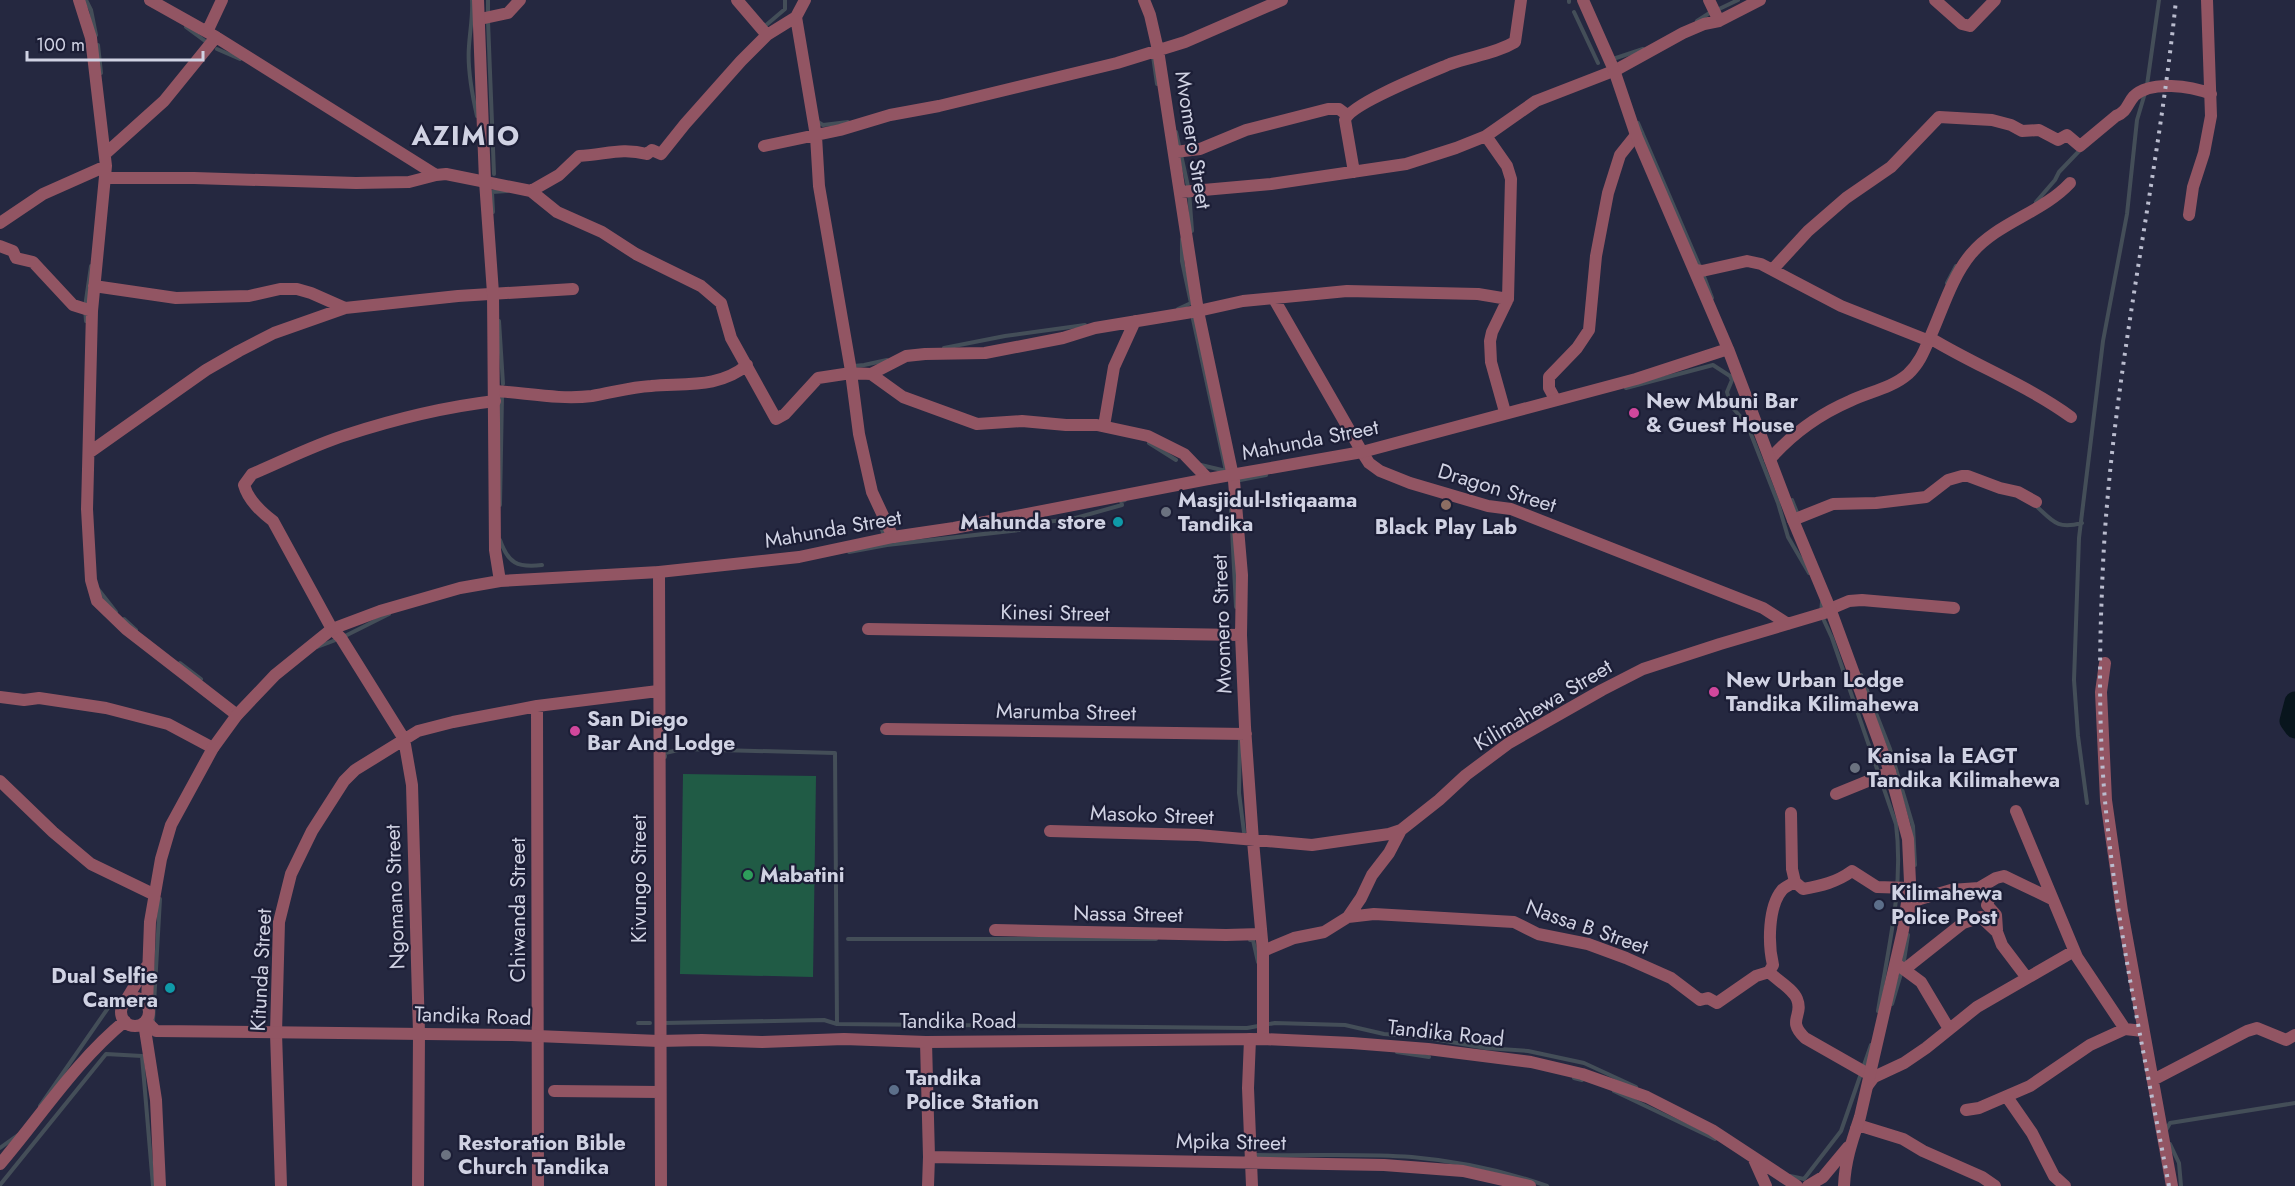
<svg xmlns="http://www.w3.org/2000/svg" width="2295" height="1186" font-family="Jost,sans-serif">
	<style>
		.green { fill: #205b45 }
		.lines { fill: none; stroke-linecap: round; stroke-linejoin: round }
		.stream { stroke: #444e58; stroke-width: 4 }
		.river { stroke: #08151d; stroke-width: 21 }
		.minor { stroke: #925563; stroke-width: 12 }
		.tertiary { stroke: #925563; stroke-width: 12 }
		.rail { stroke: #babcce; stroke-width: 4; stroke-dasharray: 3 6; stroke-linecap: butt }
		.hotel-dot { fill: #d1479c; stroke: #1c1e36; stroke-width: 2 }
		.education-dot { fill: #8d6e63; stroke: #1c1e36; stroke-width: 2 }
		.worship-dot { fill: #6b7280; stroke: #1c1e36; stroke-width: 2 }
		.culture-dot { fill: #0f9aa8; stroke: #1c1e36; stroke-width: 2 }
		.leisure-dot { fill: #2e9e5b; stroke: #1c1e36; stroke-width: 2 }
		.service-dot { fill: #5c6f8a; stroke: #1c1e36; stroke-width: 2 }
		.labels { text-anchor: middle; stroke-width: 4.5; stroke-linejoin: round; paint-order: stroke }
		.street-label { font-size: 21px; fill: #d0d2e3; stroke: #1c1e36 }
		.poi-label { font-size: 21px; font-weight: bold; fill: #d0d2e3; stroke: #1c1e36; text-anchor: start }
		.district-label { font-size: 27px; font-weight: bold; letter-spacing: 1.5px; fill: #d0d2e3; stroke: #1c1e36 }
	</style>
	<rect width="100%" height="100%" fill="#252840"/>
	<path class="green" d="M 683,774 L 816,776 L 813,977 L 680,974 Z"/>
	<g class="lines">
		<path class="stream" d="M 86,0 L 91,10 L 96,35
			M 472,0 C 473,16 470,30 469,46 C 467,69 472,94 477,116
			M 488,0 L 488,11
			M 1569,0 L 1569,2
			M 1717,10 L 1738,0
			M 1574,12 L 1598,63
			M 488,21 L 494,174
			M 1697,21 L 1711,12
			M 763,24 L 765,26 L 785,9 L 785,0
			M 186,27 L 205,41
			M 98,45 L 101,73
			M 217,49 L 240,59
			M 1153,56 L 1157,84
			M 1613,59 L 1643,49
			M 2147,85 L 2159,0
			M 818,122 L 823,125 L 848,122
			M 1638,123 L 1700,267
			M 1176,132 L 1189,191 L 1192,231
			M 2036,202 L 2055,180 L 2059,172 L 2081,149
			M 493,212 L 492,192 L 507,191
			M 1703,274 L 1712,298
			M 1947,283 L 1956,266
			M 1178,309 L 1191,303 L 1182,261 L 1182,239
			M 1193,319 L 1226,471 L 1201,465
			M 86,321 L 85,307 L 91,266
			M 499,321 L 503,384
			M 944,348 L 1005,336 L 1085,325
			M 854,366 L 864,365 L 887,360
			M 1626,388 L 1713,365 L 1730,376 L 1732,380 L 1727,392 L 1731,406 L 1747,424 L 1778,503 L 1788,537 L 1809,573
			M 1149,443 L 1176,460
			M 1235,481 L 1266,475
			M 1792,500 L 1798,515
			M 2034,504 C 2053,521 2056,530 2082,523
			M 500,505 L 502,396
			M 1231,510 L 1236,607
			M 879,520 L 884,536
			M 500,540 C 508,563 517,568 542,565
			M 849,552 L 887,545 L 1019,530 L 1019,525 L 1072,519 L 1122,505 L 1121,501 L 1125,500
			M 98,589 L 116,612
			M 1822,602 L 1821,614 L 1832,638 L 1896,824 C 1904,887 1888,949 1878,1011
			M 124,619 L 136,630
			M 317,647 L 341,638 L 389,614
			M 180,663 L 201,679
			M 1861,675 L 1890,749 L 1913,826 L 1915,865
			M 1240,737 L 1239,793 L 1244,832
			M 665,757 L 665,753 L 683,749 L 835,753 L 837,1024
			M 2087,803 L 2078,736 L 2074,680 L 2079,538 L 2103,341 L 2127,214 L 2137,120 L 2145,93
			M 848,939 L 1156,939
			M 1250,940 L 1253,940 L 1258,962
			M 1892,1004 L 1903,967 L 1908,935
			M 153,1021 L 160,899
			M 638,1023 L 650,1023
			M 664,1023 L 824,1020 L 837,1024 L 1247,1028 L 1275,1023 L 1345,1025 L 1384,1034 L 1422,1037 L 1486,1048 L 1528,1051 L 1584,1063 L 1636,1087
			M 1397,1052 L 1429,1057
			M 1574,1078 L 1582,1080
			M 1614,1091 L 1715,1139
			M 40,1106 L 115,998
			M 2165,1132 L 2170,1123 L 2295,1103
			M 2170,1144 L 2179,1163 L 2181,1186
			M 0,1148 L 18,1135
			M 1256,1155 C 1308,1156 1361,1153 1412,1157 C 1457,1161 1505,1171 1547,1186
			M 1790,1176 L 1804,1179 L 1841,1131 L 1871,1045
			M 0,1185 L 106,1054 L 142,1056 L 153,1186"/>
		<path class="river" d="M 2295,702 L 2290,721 L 2295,728"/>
		<path class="minor" d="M 79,0 L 91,38 L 106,166 L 92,311 L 87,509 L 91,580 L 97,601 L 126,629 L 237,715
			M 150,0 L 216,37 L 436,175
			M 737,0 L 767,35
			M 805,0 L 796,17 L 816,136 L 819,186 L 850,365 L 859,434 L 872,492 L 893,537
			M 1144,0 L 1150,15 L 1158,50 L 1198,311 L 1234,481 L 1242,575 L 1241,635 L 1245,727 L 1253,841 L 1263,951 L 1263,1039
			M 1709,0 L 1719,21
			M 1935,0 L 1962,24 L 1970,26 L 1995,0
			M 480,19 L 508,13 L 520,0
			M 207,32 L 222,0
			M 1486,136 L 1507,166 L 1511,179 L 1508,299 L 1492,332 L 1490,341 L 1491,362 L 1505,412
			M 764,146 L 840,130 L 890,115 L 939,106 L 1117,63 L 1185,42 L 1282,0
			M 1175,152 L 1200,149 L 1246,130 L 1328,109 L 1339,109 L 1347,115
			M 105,154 L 164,101 L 216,37
			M 1354,172 L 1345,120 C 1350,104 1431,72 1450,64 C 1472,56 1495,54 1515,42 L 1521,0
			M 106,178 L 194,178 L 356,183 L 409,182 L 436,175 L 446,174 L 531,191 L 557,212 L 602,232 L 636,254 L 701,286 L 721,303 L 731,338 L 776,419 L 785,414 L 818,378 L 851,373 L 871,374 L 906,356 L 925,354 L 985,353 L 1063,338 L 1095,328 L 1198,311 L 1243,301 L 1347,291 L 1478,294 L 1508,299
			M 531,191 L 559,175 L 579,156 C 605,155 621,147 647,154 L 652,150 L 661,154 L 685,124 L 741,61 L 767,35 L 796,17
			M 1181,192 L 1271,184 L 1406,164 L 1456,148 L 1486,136 L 1536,101 L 1616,70 L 1683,33 L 1704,24 L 1719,21 L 1760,0
			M 2189,215 L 2193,187 L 2204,153 L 2211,116 L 2207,0
			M 0,223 L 43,194 L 106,166
			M 0,246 L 13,251 L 16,258 L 33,262 L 73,305 L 92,311
			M 1773,269 L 1808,231 L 1846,198 L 1891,167 L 1939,117 L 1992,120 L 2011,125 L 2022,131 L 2039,130 L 2058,140 L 2067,135 L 2080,146 L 2116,116 C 2127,112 2127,104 2134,96 C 2151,80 2191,86 2211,94
			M 1695,270 L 1702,271 L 1747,261 L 1761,264 L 1841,306 L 1927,340 L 1930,338 C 1976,366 2027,385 2071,417
			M 94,286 L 176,298 L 249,296 L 280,289 L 297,289 L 311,293 L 345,308
			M 1274,299 L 1362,452 L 1369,463 L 1380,471 L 1410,483 L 1488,506 L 1511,509 L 1763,608 L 1788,624
			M 871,374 L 903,397 L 977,424 L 1022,421 L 1066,425 L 1097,425 L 1148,436 L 1184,454 L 1208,479
			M 495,391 C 527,393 560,400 592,396 C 611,393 631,387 651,386 C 685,383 720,388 747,365
			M 1555,399 L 1549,388 L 1549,377 L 1577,348 L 1589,330 L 1596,256 L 1608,193 L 1620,155 L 1636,135
			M 1104,426 L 1114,367 L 1135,321
			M 90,452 L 206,370 L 239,351 L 274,333 L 345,308 L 458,296 L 573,289
			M 1770,459 C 1792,434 1820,414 1850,401 C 1869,392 1892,388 1908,374 C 1920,363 1925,349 1931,335 C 1943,308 1952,277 1971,254 C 1998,222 2042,213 2070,183
			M 1793,520 L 1833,504 L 1876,503 L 1926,497 L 1948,480 L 1962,476 L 1968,476 L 2000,488 L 2018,492 L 2036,502
			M 659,572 L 661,1186
			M 1830,609 L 1849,601 L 1862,600 L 1954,608
			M 868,629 L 1241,635
			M 2105,663 L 2101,692 L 2106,800 L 2122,911 L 2172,1186
			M 0,697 L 24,700 L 39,698 L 106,708 L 168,724 L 213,748
			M 537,706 L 538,1186
			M 886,729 L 1246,734
			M 0,781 L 53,832 L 91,864 L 153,894
			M 1836,794 L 1890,772
			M 2016,811 L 2077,957 L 2125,1029
			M 1050,831 L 1198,835 L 1312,845 L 1389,834 L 1401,830 L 1439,800 L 1466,775 L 1509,743 L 1602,690 L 1643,669 L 1720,644 L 1831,611
			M 1795,882 L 1803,889 C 1821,886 1837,882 1852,871 L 1877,887 L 1909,888
			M 1979,888 L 1990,897 L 1987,905 L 1996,915 L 1997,930
			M 1348,917 L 1374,914 L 1514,922 L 1538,934 L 1588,944 L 1626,958 L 1671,978 L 1700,1000 L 1708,998 L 1717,1003 L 1756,976 L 1769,972 L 1773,965 C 1768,944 1768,907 1782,890 C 1785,887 1791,884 1795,882 L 1792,869 L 1791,813
			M 1906,917 L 1912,904 L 1920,899 L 1951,890 L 1979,888 L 1996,878 L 2004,876 L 2052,899
			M 995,930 L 1226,935 L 1261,934
			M 1263,951 L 1294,938 L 1324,932 L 1348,917 L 1361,898 L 1372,875 L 1389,853 L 1401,830
			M 1898,965 L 1921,982 L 1949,1029
			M 1905,969 L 1963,923 L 1981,917 L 1997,932 L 2002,945 L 2027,978
			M 1769,972 C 1777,980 1793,989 1797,999 C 1804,1016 1786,1020 1805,1038 L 1870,1075
			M 1250,1039 L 1248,1088 L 1252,1186
			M 926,1042 L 929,1157 L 928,1186
			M 2153,1080 L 2247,1031 L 2257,1028 L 2286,1040 L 2295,1035
			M 1868,1085 L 1874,1077 L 1904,1063 L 1926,1048 L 1977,1007 L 2074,951
			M 554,1091 L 660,1092
			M 2007,1097 L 2032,1133 L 2054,1176 L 2065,1186
			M 1966,1110 L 1979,1108 L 2030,1086 L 2090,1045 L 2125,1029 L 2143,1031
			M 1856,1129 L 1861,1126 L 1903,1139 L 1923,1151 L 1982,1177 L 1995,1186
			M 929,1157 L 1384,1165 L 1463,1171 L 1530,1186
			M 281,1186 L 276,1033 L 279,922 L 291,874 L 312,831 L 344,781 L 355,770 L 418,731 L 453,722 L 537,706 L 658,691
			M 418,1186 L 419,1033 L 412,785 L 404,739 L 341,638 L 332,629 L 273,521 C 261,512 248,500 244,485 L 252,474 C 283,461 314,445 346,435 C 395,419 444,407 495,401"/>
		<path class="tertiary" d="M 478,0 L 485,181 L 493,293 L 495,550 L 500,581
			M 1583,0 L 1614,70 L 1636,135 L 1728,349 L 1793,520 L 1831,611 L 1890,772 L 1908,839 L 1910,882 L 1903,930 L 1860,1117 C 1852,1141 1845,1161 1844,1186
			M121 1012a14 14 0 1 1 28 0a14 14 0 1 1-28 0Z
			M 126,1000 L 146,967
			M 147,1004 L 150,922 L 161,859 L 171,825 L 213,748 L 237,715 L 275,675 L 332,629 L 380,611 L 460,588 L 500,581 L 659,572 L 799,557 L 893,537 L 954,528 L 1208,479 L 1362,452 L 1636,379 L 1728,349
			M 146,1021 L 156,1031 L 512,1035 L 659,1041 L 702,1040 L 762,1042 L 844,1039 L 926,1042 L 1263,1039 L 1352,1043 L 1428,1049 L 1531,1062 L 1582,1074 L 1647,1097 L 1712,1130 L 1797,1186
			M 144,1023 L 156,1100 L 160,1186
			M 1753,1157 L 1766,1186
			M 0,1164 C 41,1116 76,1061 125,1021
			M 1808,1186 L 1823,1177 L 1848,1147"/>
		<path class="rail" d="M 2169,1186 C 2145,1058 2117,930 2105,801 C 2099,731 2099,660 2102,590 C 2108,392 2156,197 2176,0"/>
	</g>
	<g class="hotel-dot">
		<circle cx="1634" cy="413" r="6"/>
		<circle cx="1714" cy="692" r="6"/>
		<circle cx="575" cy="731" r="6"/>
	</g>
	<circle class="education-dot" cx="1446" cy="505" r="6"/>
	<g class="worship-dot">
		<circle cx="1166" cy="512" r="6"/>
		<circle cx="1855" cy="768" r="6"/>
		<circle cx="446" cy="1155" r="6"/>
	</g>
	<g class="culture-dot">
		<circle cx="1118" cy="522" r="6"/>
		<circle cx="170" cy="988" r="6"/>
	</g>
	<circle class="leisure-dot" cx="748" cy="875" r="6"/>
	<g class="service-dot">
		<circle cx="1879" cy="905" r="6"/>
		<circle cx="894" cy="1090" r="6"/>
	</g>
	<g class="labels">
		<g class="street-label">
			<text transform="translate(1193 140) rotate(81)" y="7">Mvomero Street</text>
			<text transform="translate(1310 440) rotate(-11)" y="7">Mahunda Street</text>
			<text transform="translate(1497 488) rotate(17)" y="7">Dragon Street</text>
			<text transform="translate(833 529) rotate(-10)" y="7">Mahunda Street</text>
			<text transform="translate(1055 613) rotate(1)" y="7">Kinesi Street</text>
			<text transform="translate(1222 624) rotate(-92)" y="7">Mvomero Street</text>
			<text transform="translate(1543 705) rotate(-31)" y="7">Kilimahewa Street</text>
			<text transform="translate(1066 712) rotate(1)" y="7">Marumba Street</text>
			<text transform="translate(1152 815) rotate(2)" y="7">Masoko Street</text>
			<text transform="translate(639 879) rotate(-90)" y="7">Kivungo Street</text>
			<text transform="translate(395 897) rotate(-92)" y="7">Ngomano Street</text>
			<text transform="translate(518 910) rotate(-90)" y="7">Chiwanda Street</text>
			<text transform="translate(1128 914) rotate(1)" y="7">Nassa Street</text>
			<text transform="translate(1587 927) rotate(19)" y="7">Nassa B Street</text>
			<text transform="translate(261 970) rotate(-87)" y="7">Kitunda Street</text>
			<text transform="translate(473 1016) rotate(2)" y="7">Tandika Road</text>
			<text x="958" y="1028">Tandika Road</text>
			<text transform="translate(1446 1033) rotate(6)" y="7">Tandika Road</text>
			<text transform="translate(1231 1142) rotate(1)" y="7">Mpika Street</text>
		</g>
		<g class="poi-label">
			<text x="1646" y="408">New Mbuni Bar<tspan x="1646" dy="24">&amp; Guest House</tspan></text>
			<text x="1178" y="507">Masjidul-Istiqaama<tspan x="1178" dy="24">Tandika</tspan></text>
			<text x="1106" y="529" text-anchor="end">Mahunda store</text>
			<text x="1446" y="534" text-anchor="middle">Black Play Lab</text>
			<text x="1726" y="687">New Urban Lodge<tspan x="1726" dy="24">Tandika Kilimahewa</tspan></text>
			<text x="587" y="726">San Diego<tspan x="587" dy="24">Bar And Lodge</tspan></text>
			<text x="1867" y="763">Kanisa la EAGT<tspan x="1867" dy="24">Tandika Kilimahewa</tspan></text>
			<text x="760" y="882">Mabatini</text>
			<text x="1891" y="900">Kilimahewa<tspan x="1891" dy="24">Police Post</tspan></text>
			<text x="158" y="983" text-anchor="end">Dual Selfie<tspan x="158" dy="24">Camera</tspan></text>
			<text x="906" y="1085">Tandika<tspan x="906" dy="24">Police Station</tspan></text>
			<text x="458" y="1150">Restoration Bible<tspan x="458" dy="24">Church Tandika</tspan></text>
		</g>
		<g class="district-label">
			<text x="466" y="145">AZIMIO</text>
		</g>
	</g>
	<path d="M27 51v9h176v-9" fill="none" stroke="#d0d2e3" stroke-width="3"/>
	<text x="36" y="51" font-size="18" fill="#d0d2e3" stroke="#1c1e36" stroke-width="4.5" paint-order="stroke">100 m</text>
</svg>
